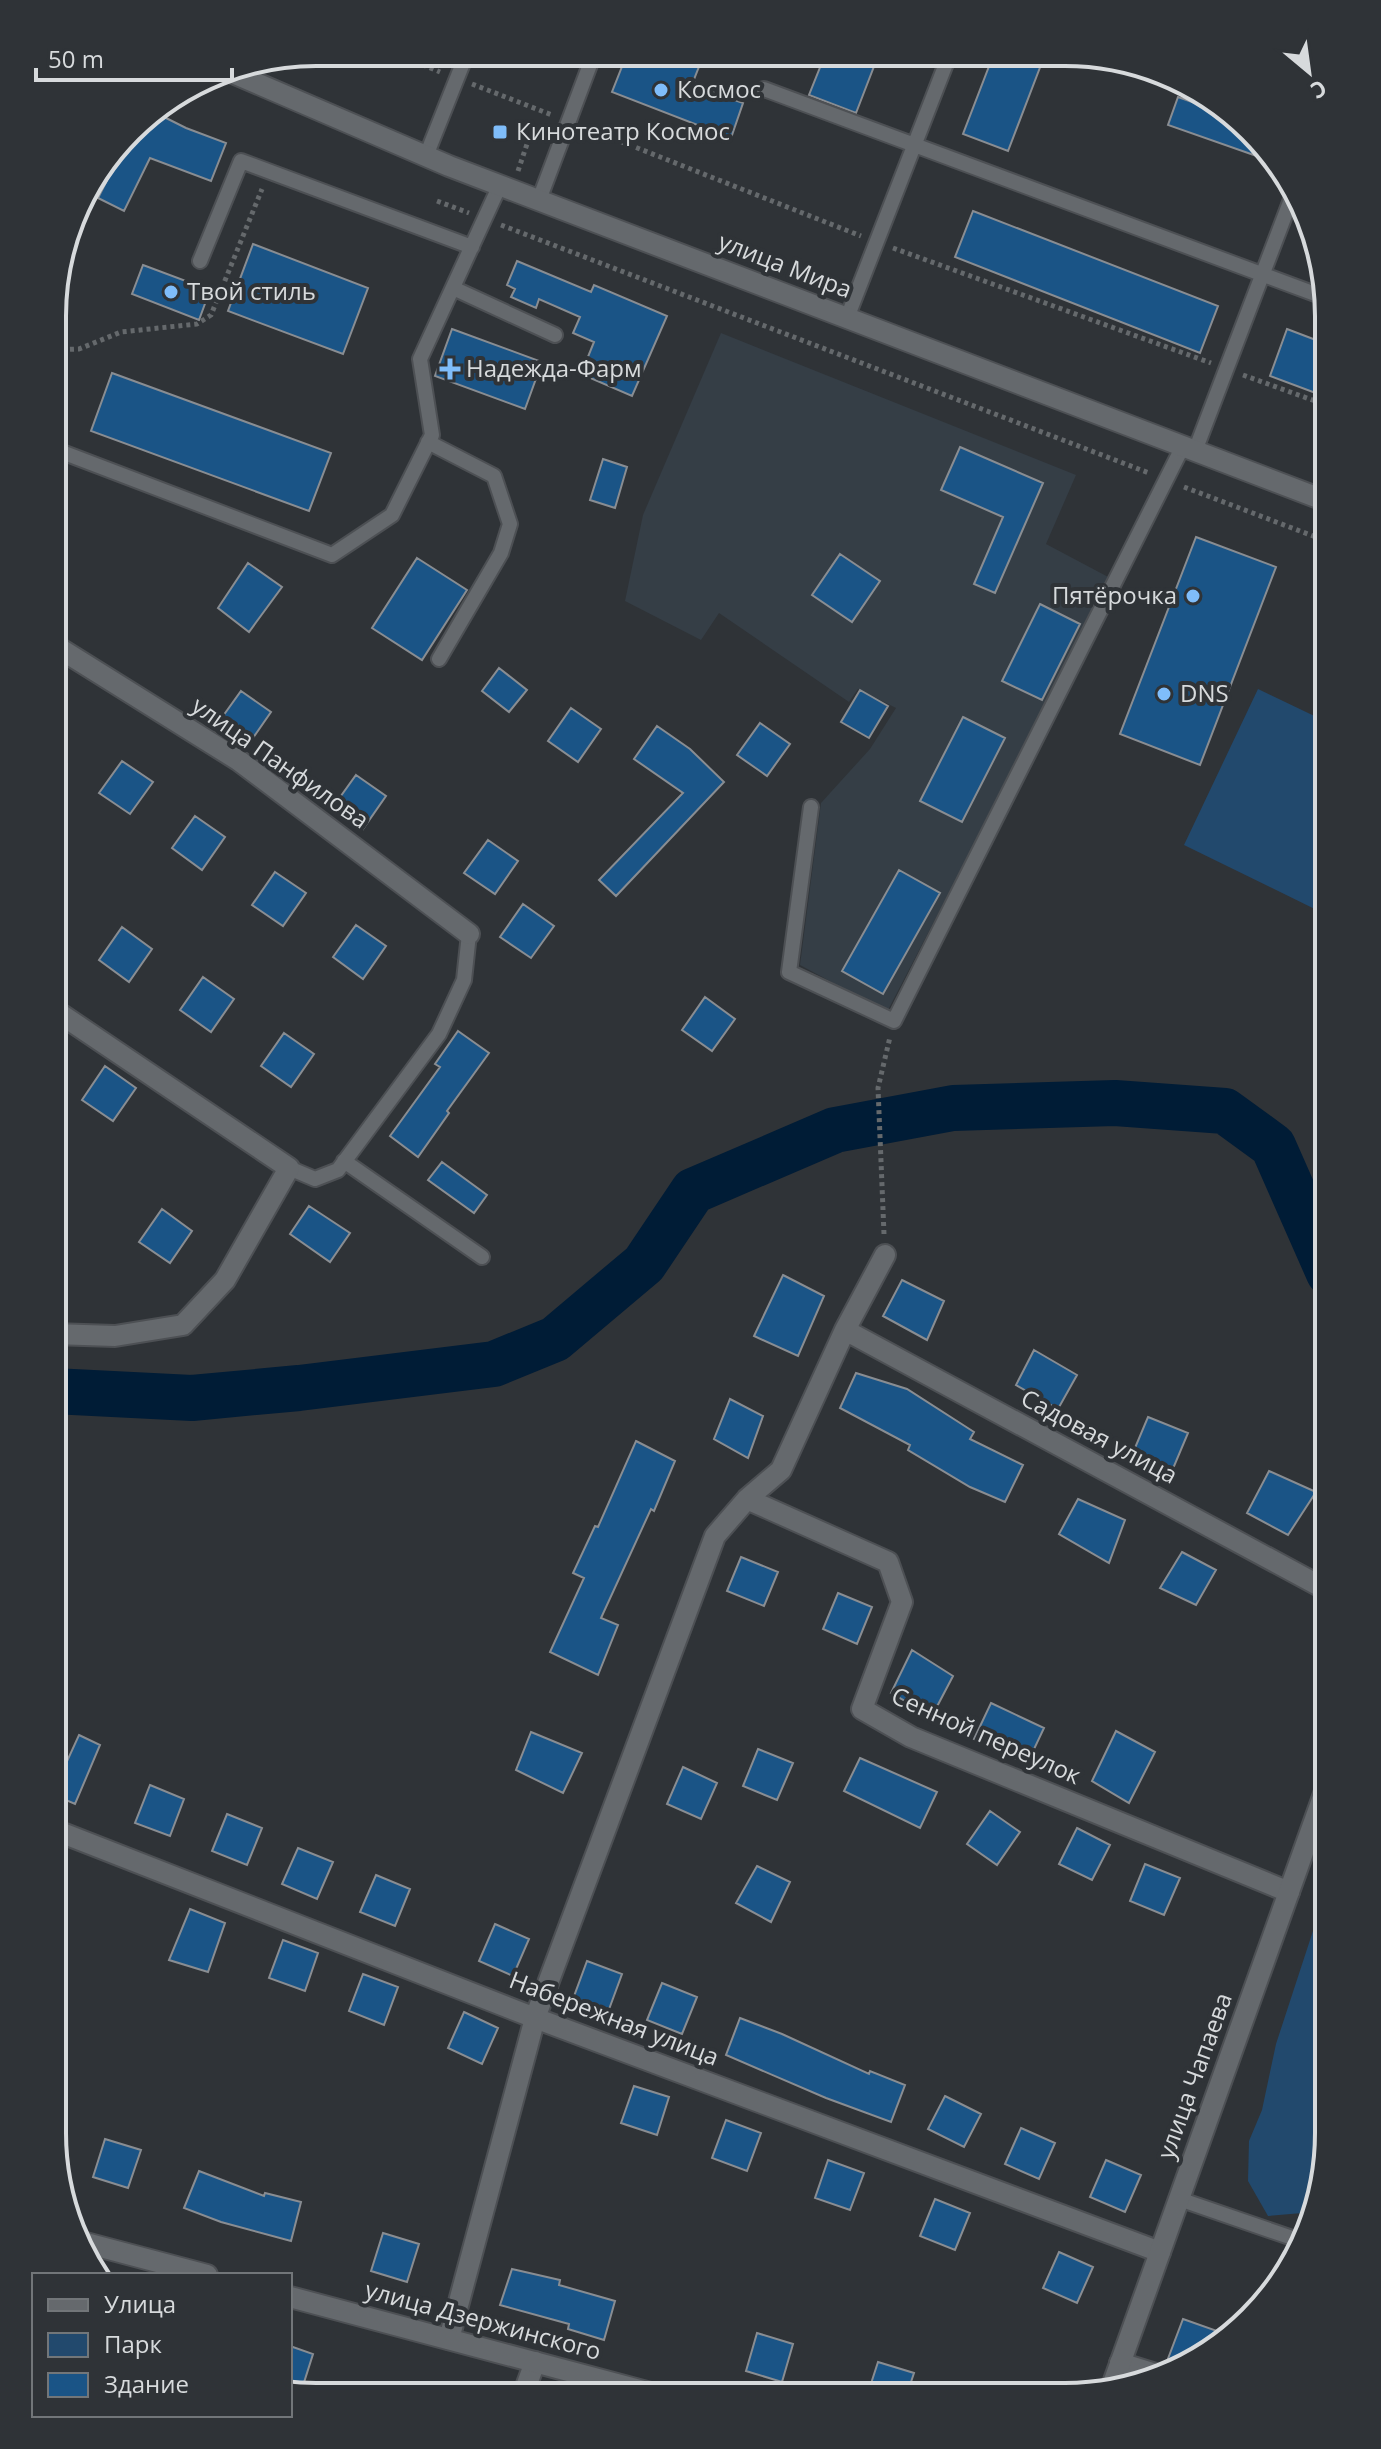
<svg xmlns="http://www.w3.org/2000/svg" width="1381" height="2449" font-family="'Open Sans',sans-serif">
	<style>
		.built { fill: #353e46 }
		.green { fill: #22496d }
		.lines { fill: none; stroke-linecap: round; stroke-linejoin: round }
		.river { stroke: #001c36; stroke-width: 46 }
		.building { fill: #1a5486; stroke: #898d92; stroke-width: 2 }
		.service-casing { stroke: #4d5054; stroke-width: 18 }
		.minor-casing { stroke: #4d5054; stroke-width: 24 }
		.tertiary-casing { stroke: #4d5054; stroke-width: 24 }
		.path { stroke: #65696c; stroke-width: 5; stroke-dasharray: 4 4; stroke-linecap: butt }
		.service { stroke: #65696d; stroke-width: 14 }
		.minor { stroke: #65696d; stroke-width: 20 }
		.tertiary { stroke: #65696d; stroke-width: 20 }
		.poi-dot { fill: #7fbdfa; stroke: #2f3337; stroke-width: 3 }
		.labels { text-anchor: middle; stroke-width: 8; stroke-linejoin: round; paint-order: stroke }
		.poi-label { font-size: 24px; fill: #d7dadc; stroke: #2f3337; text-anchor: start }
		.street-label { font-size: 24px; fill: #d7dadc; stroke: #2f3337 }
		.rim { fill: none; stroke: #d7dadc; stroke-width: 4 }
	</style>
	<rect width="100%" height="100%" fill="#2f3337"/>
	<path class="built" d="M 721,333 L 1076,475 L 1046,544 L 1112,579 L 887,1012 L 800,965 L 821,803 L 870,749 L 896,708 L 858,689 L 849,702 L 719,613 L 701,640 L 625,601 L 643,515 Z"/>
	<path class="green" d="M 1258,689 L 1329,723 L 1329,916 L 1184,845 Z
		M 1328,1885 L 1328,2151 L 1314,2212 L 1268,2216 L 1248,2181 L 1249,2141 L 1262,2110 L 1276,2044 Z"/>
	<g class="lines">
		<path class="river" d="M 53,1391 L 192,1398 L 299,1388 L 494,1364 L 555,1339 L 644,1264 L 693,1191 L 835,1130 L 953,1108 L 1115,1103 L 1225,1111 L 1273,1146 L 1329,1273"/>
	</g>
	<path class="building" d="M 627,54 L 704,54 L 693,82 L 711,88 L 709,91 L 743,103 L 731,138 L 612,92 Z
		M 825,55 L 878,56 L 856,113 L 809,95 Z
		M 993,56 L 1044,57 L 1008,151 L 963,134 Z
		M 1178,97 L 1240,119 L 1268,160 L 1168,125 Z
		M 152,111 L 186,128 L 226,143 L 211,181 L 150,158 L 124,211 L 98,198 L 132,131 L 142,118 Z
		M 973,211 L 1218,306 L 1200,353 L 955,257 Z
		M 253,244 L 368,288 L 343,354 L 228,311 Z
		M 517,261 L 591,292 L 594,285 L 667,316 L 632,396 L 581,374 L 594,342 L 573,333 L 580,317 L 539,299 L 536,308 L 511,297 L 515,289 L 507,285 Z
		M 143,265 L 210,290 L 199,320 L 132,294 Z
		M 452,329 L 542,362 L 525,409 L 435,376 Z
		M 1287,329 L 1329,345 L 1329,398 L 1270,376 Z
		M 112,373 L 331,453 L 309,511 L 91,431 Z
		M 960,447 L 1043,483 L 995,593 L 974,584 L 1003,517 L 941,490 Z
		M 603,459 L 627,467 L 615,508 L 590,500 Z
		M 1196,537 L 1276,567 L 1200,765 L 1120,734 Z
		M 840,554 L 880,581 L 852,622 L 812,595 Z
		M 417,558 L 467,590 L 422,660 L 372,628 Z
		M 248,563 L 282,587 L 249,632 L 218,608 Z
		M 1040,604 L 1080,624 L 1042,700 L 1002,681 Z
		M 499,668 L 527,690 L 509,712 L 482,691 Z
		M 860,690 L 888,706 L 869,738 L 841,722 Z
		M 241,691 L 271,712 L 248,745 L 218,723 Z
		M 571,708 L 601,729 L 578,762 L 548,741 Z
		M 963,717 L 1005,738 L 962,822 L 920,801 Z
		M 760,723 L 790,744 L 767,776 L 737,755 Z
		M 657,726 L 690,749 L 724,782 L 616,896 L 599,880 L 683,793 L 634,759 Z
		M 122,761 L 153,782 L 130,814 L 99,793 Z
		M 356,775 L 386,796 L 363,829 L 333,807 Z
		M 195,816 L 225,837 L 202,870 L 172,848 Z
		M 488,840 L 518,861 L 495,894 L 464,873 Z
		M 899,870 L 940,893 L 883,994 L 842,971 Z
		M 275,872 L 306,893 L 283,926 L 252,905 Z
		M 523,904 L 554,926 L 531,958 L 500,937 Z
		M 356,925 L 386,946 L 363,979 L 333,957 Z
		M 122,927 L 152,949 L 129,982 L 99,960 Z
		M 203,977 L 234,999 L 211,1032 L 180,1010 Z
		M 705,997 L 735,1019 L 712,1051 L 682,1030 Z
		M 458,1031 L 489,1053 L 447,1111 L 449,1113 L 418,1157 L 390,1136 L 440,1067 L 435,1064 Z
		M 284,1033 L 314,1054 L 291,1087 L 261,1066 Z
		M 105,1066 L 136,1088 L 113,1121 L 82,1100 Z
		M 442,1162 L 487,1195 L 474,1213 L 428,1180 Z
		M 309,1206 L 350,1233 L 330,1262 L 290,1234 Z
		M 162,1209 L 192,1231 L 170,1263 L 139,1242 Z
		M 783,1275 L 824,1296 L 798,1356 L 754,1336 Z
		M 902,1280 L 944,1301 L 927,1340 L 883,1316 Z
		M 1034,1350 L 1077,1375 L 1058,1409 L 1016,1385 Z
		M 856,1373 L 907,1389 L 974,1432 L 970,1439 L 1023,1465 L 1005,1502 L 970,1487 L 908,1450 L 910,1445 L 840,1408 Z
		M 730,1399 L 763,1416 L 748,1458 L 714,1439 Z
		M 1148,1417 L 1188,1433 L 1172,1471 L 1132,1455 Z
		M 636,1441 L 675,1461 L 654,1511 L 651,1509 L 601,1618 L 618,1625 L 598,1675 L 550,1652 L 584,1578 L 573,1573 L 595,1526 L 598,1527 Z
		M 1269,1471 L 1316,1492 L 1288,1535 L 1247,1513 Z
		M 1078,1499 L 1125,1520 L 1109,1563 L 1059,1534 Z
		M 1182,1552 L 1216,1570 L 1196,1605 L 1160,1588 Z
		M 741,1557 L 778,1572 L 764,1606 L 727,1591 Z
		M 838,1593 L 872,1607 L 857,1644 L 823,1629 Z
		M 912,1650 L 953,1676 L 932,1716 L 891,1693 Z
		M 991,1703 L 1044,1728 L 1027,1764 L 974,1739 Z
		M 1116,1731 L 1155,1752 L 1129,1803 L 1092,1781 Z
		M 531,1732 L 582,1753 L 563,1793 L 516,1770 Z
		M 79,1735 L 100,1745 L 75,1804 L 52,1794 Z
		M 758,1749 L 793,1763 L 777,1800 L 743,1786 Z
		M 860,1758 L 937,1792 L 920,1828 L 844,1791 Z
		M 683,1767 L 717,1783 L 701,1819 L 667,1804 Z
		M 150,1785 L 184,1799 L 170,1836 L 135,1823 Z
		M 990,1811 L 1020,1832 L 997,1865 L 967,1844 Z
		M 227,1814 L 262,1828 L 247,1865 L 212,1851 Z
		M 1077,1828 L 1110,1845 L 1092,1880 L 1059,1864 Z
		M 298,1848 L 333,1862 L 317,1899 L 282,1884 Z
		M 1145,1864 L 1180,1878 L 1164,1915 L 1130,1901 Z
		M 757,1866 L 790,1882 L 771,1922 L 736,1903 Z
		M 376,1875 L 410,1889 L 395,1926 L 360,1912 Z
		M 190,1909 L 225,1923 L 208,1972 L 169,1960 Z
		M 495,1924 L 529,1939 L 513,1976 L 479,1961 Z
		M 283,1940 L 318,1953 L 305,1991 L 269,1978 Z
		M 587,1961 L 622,1974 L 608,2012 L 573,1999 Z
		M 363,1974 L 398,1987 L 384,2025 L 349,2011 Z
		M 662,1983 L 697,1997 L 682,2034 L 647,2020 Z
		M 464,2012 L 498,2028 L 482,2064 L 448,2048 Z
		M 740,2018 L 782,2034 L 869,2074 L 870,2071 L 905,2085 L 891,2122 L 826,2098 L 726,2055 Z
		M 634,2086 L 669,2097 L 657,2135 L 621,2123 Z
		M 945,2096 L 981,2114 L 964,2147 L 928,2129 Z
		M 726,2120 L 761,2133 L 747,2171 L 712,2158 Z
		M 1021,2128 L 1055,2143 L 1039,2179 L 1005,2164 Z
		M 105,2139 L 141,2150 L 128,2188 L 93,2177 Z
		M 828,2160 L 864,2173 L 850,2210 L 815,2198 Z
		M 1106,2160 L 1141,2175 L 1125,2212 L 1090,2197 Z
		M 199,2171 L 264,2196 L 265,2193 L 301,2202 L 291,2241 L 221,2222 L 184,2208 Z
		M 935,2199 L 970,2213 L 955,2250 L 920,2236 Z
		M 383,2233 L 419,2244 L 407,2282 L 371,2271 Z
		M 1059,2252 L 1093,2267 L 1077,2303 L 1043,2288 Z
		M 512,2269 L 560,2280 L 559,2285 L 615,2301 L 604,2340 L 568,2329 L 569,2324 L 500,2305 Z
		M 1183,2319 L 1220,2332 L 1214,2349 L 1173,2371 L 1166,2364 Z
		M 757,2333 L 793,2344 L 782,2382 L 746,2371 Z
		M 290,2346 L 313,2354 L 300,2395 L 290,2395 Z
		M 878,2362 L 914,2373 L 906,2397 L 867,2396 Z"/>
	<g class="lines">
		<defs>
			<path id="service" d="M 764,89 L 1326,298
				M 426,156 L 467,53
				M 539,200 L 594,54
				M 200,261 L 241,161 L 472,247
				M 453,288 L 555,335
				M 847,318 L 949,56
				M 428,442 L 494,476 L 510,524 L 501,553 L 439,659
				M 54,449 L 332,555 L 392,515 L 432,435 L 420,359 L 500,185
				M 1195,451 L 1292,197
				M 811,807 L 789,972 L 894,1021 L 1183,446
				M 344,1161 L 482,1257
				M 289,1168 L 315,1179 L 338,1170 L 439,1034 L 464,980 L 469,934
				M 1179,2199 L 1304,2242"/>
			<path id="minor" d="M 54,645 L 238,760 L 469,934
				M 845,1330 L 1329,1591
				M 53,1334 L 115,1336 L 183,1325 L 225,1280 L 289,1168 L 53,1009
				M 747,1499 L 888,1562 L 902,1602 L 862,1709 L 911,1737 L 1289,1892
				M 52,1829 L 535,2018 L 1160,2252
				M 449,2339 L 535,2018 L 715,1536 L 747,1499 L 781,1470 L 845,1330 L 885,1255
				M 1120,2363 L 1162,2376
				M 523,2395 L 535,2362"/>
			<path id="tertiary" d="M 226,70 L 449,166 L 1329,502
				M 82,2242 L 207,2275
				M 290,2297 L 662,2396
				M 1111,2389 L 1329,1780"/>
		</defs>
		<use href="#service" class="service-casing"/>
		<use href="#minor" class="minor-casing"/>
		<use href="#tertiary" class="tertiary-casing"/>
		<path class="path" d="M 393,52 L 440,72
			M 472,84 L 552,115
			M 584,127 L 861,236
			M 518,171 L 528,141
			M 437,201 L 469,213
			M 501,225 L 1149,473
			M 893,248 L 1211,363
			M 54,350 L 79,349 L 121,332 L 197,324 L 211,315 L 262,189
			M 1243,375 L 1329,406
			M 1184,487 L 1329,542
			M 884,1234 L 878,1088 L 890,1037"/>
		<use href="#service" class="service"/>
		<use href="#minor" class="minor"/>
		<use href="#tertiary" class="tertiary"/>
	</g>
	<g class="poi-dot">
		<circle cx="661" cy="90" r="8"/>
		<rect x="492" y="124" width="16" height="16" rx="4"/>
		<circle cx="171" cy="292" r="8"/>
		<path d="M446 357h8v8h8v8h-8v8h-8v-8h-8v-8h8z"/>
		<circle cx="1193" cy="596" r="8"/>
		<circle cx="1164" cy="694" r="8"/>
	</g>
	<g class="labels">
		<g class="poi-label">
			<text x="677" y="98">Космос</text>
			<text x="516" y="140">Кинотеатр Космос</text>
			<text x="187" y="300">Твой стиль</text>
			<text x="466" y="377">Надежда-Фарм</text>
			<text x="1177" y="604" text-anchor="end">Пятёрочка</text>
			<text x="1180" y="702">DNS</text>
		</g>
		<g class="street-label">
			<text transform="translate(785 266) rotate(21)" y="8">улица Мира</text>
			<text transform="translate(280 763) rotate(35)" y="8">улица Панфилова</text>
			<text transform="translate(1099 1437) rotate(28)" y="8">Садовая улица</text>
			<text transform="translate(986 1736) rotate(24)" y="8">Сенной переулок</text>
			<text transform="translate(614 2019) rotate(21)" y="8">Набережная улица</text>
			<text transform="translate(1195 2076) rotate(-70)" y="8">улица Чапаева</text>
			<text transform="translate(483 2321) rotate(15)" y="8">улица Дзержинского</text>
		</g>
	</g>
	<path d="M0 0H1381V2449H0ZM316 66H1065A250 250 0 0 1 1315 316V2133A250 250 0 0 1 1065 2383H316A250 250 0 0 1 66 2133V316A250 250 0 0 1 316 66Z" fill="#2f3337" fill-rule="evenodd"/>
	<path class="rim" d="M316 66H1065A250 250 0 0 1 1315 316V2133A250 250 0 0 1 1065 2383H316A250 250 0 0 1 66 2133V316A250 250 0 0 1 316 66Z"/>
	<rect x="32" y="2273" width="260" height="144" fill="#2f3337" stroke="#727679" stroke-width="2"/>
	<rect x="48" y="2299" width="40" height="12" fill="#65696d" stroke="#727679" stroke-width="2"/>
	<text x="104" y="2313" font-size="24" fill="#d7dadc">Улица</text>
	<rect x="48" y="2333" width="40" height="24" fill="#22496d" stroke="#727679" stroke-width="2"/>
	<text x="104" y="2353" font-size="24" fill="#d7dadc">Парк</text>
	<rect x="48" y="2373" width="40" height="24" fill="#1a5486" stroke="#727679" stroke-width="2"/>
	<text x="104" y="2393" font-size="24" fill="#d7dadc">Здание</text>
	<g transform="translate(1309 72) rotate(151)" stroke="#2f3337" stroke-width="6" paint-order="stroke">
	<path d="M0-6L14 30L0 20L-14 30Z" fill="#d7dadc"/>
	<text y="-12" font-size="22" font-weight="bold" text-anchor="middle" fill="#d7dadc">С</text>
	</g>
	<path d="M36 68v12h196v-12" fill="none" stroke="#d7dadc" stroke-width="4"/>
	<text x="48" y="68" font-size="24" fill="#d7dadc" stroke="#2f3337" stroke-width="6" paint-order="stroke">50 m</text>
</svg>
